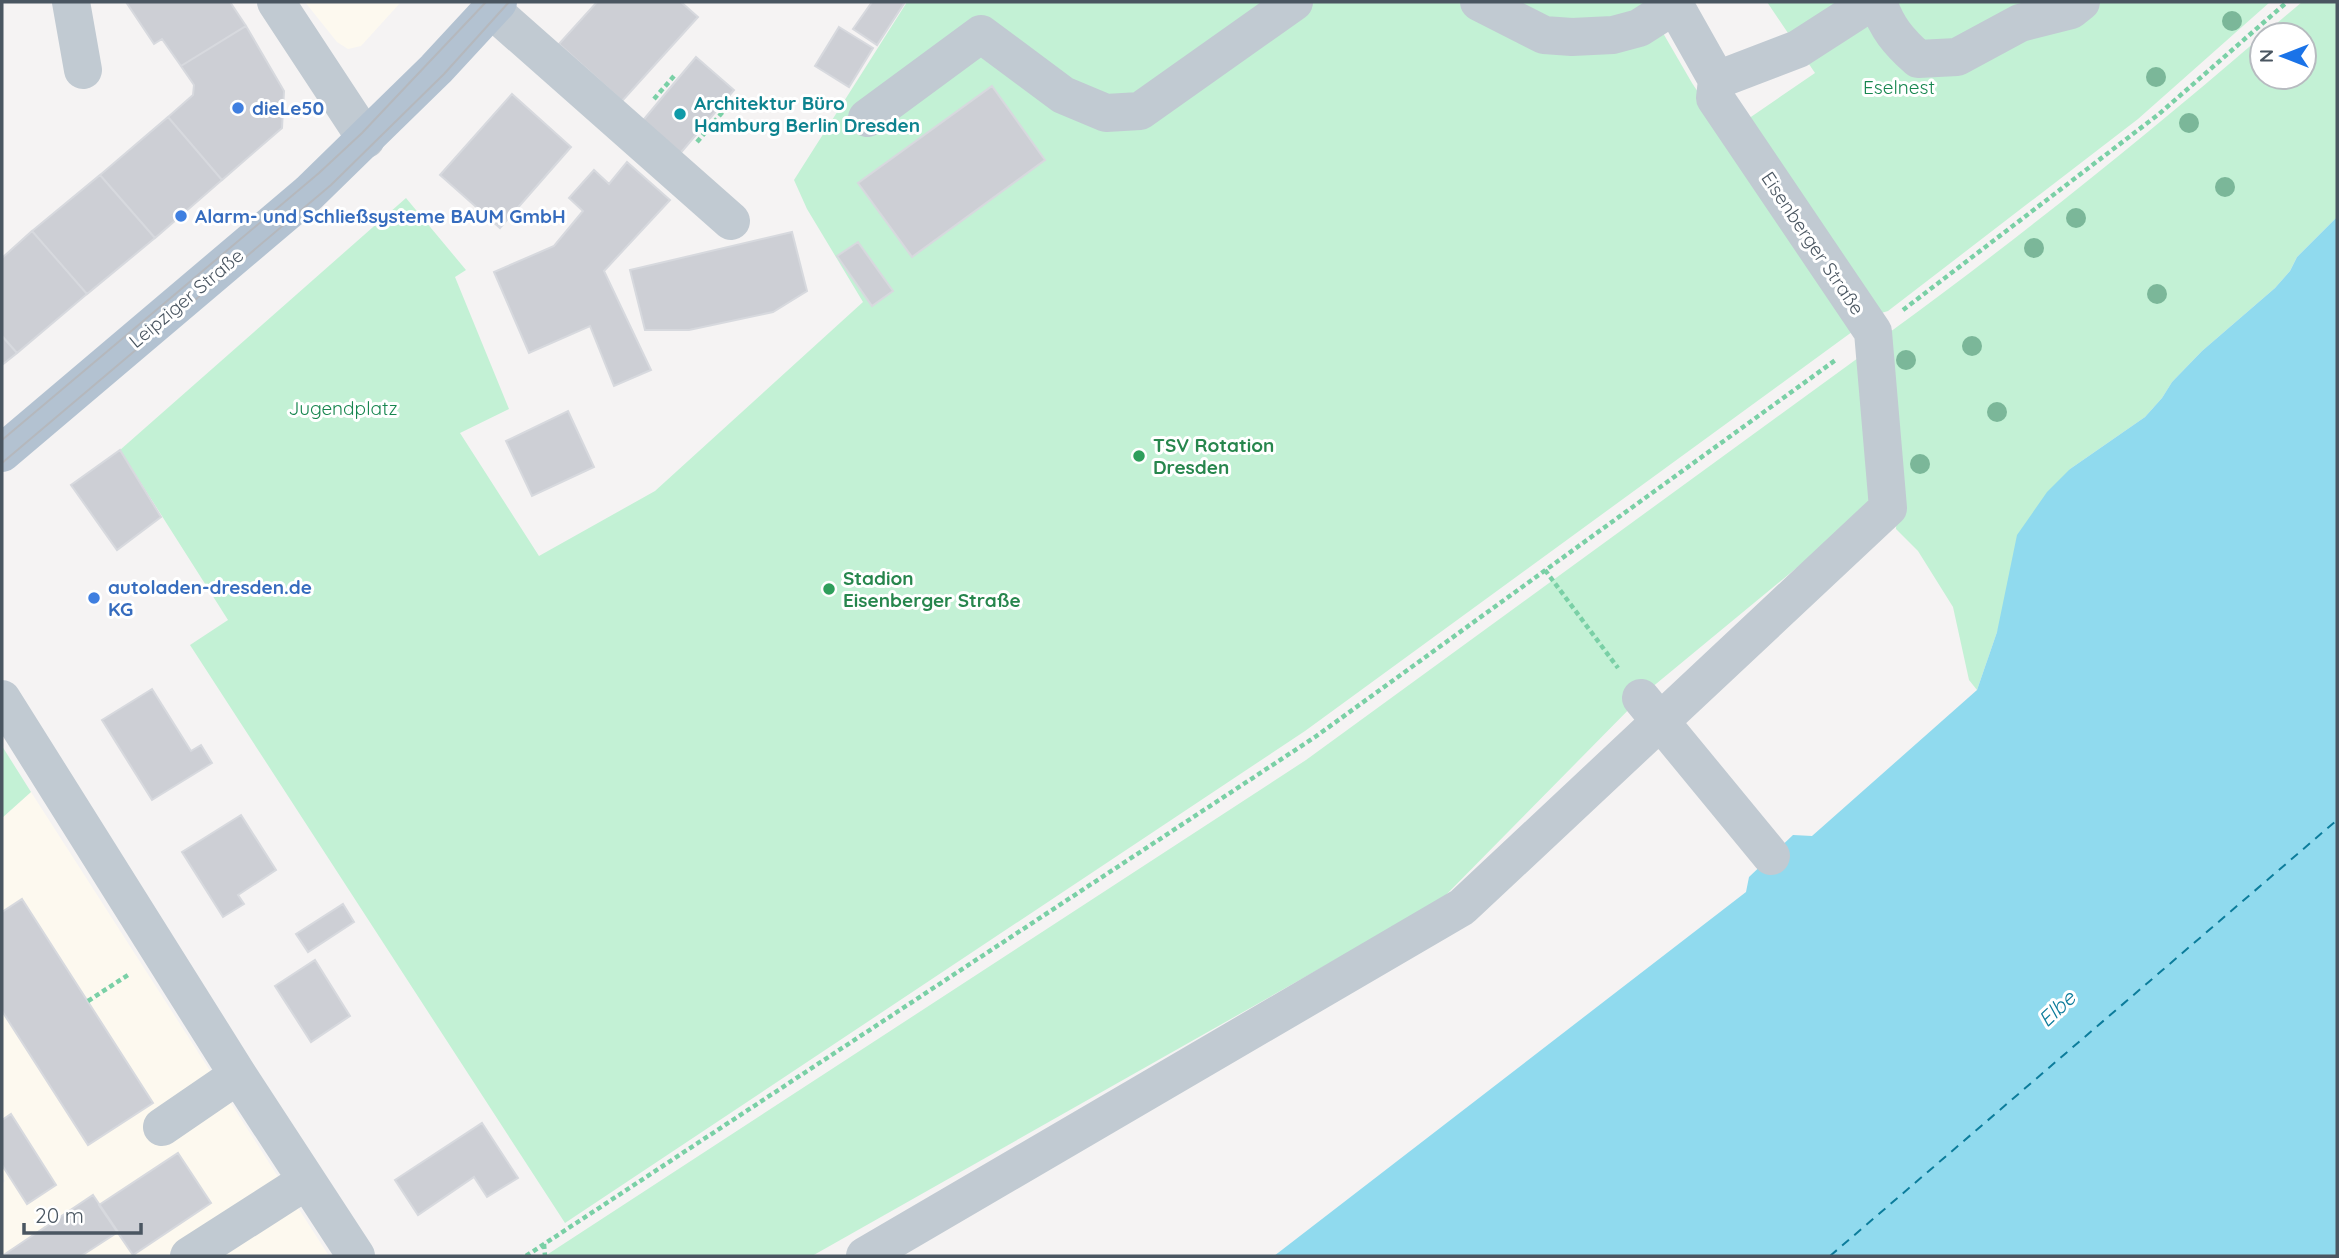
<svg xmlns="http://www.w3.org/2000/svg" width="2339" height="1258" font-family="Quicksand,sans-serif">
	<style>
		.commercial { fill: #fdf9ef }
		.green { fill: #c3f1d5 }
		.water { fill: #90daee }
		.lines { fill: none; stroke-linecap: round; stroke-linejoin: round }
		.ferry { stroke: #0c7c9b; stroke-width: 2; stroke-dasharray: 9 7; stroke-linecap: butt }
		.building { fill: #cdcfd5; stroke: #d7d9de; stroke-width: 2 }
		.path { stroke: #7ad0a6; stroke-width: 4.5; stroke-dasharray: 5 3.5; stroke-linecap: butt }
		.minor { stroke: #c1cad2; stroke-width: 38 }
		.major { stroke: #b3c2d1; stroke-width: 38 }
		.tram { stroke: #b5b8bd; stroke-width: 2 }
		.tree { fill: #7bb799 }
		.shop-dot { fill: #3f7fe0; stroke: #fff; stroke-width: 2.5 }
		.culture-dot { fill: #0f9aa8; stroke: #fff; stroke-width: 2.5 }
		.leisure-dot { fill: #2e9e5b; stroke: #fff; stroke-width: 2.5 }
		.labels { text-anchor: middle; stroke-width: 6; stroke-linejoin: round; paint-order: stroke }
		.park-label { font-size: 19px; fill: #17864f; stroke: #fff }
		.culture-label { font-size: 19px; font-weight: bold; fill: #0d838f; stroke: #fff; text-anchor: start }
		.shop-label { font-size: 19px; font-weight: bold; fill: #366cbe; stroke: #fff; text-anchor: start }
		.street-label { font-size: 19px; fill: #4a5661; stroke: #fff }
		.leisure-label { font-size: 19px; font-weight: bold; fill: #27864d; stroke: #fff; text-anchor: start }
		.water-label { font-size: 21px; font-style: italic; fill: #0c7c9b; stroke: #fff }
	</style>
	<rect width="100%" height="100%" fill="#f5f3f3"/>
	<path class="commercial" d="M 305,2 L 401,2 L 361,46 L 348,49 L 337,42 Z
		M 31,792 L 329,1256 L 2,1256 L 2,1184 L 5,1181 L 2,1177 L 2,818 Z"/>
	<path class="green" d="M 907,2 L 1645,2 L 1692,83 L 1856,329 L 1305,731 L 565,1223 L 190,645 L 228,620 L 120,450 L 406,198 L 466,270 L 455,277 L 509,409 L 460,433 L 539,556 L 655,491 L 863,302 L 807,209 L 794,180 Z
		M 1767,2 L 2270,2 L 2138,119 L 1888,311 L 1878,314 L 1745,121 L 1815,73 Z
		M 2302,2 L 2337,2 L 2337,217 L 2297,257 L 2290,271 L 2275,288 L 2202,351 L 2172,382 L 2162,398 L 2145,417 L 2070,469 L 1997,632 L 1977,690 L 1969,680 L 1953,607 L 1918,551 L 1896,529 L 1899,477 L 1890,332 C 2019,238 2141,140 2262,36 L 2262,77 L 2304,77 L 2304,35 L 2263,35 Z
		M 1869,350 L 1878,486 L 1863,513 L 1645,693 L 1441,900 L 812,1256 L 545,1256 L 1306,760 Z
		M 2,746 L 31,792 L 2,818 Z"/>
	<path class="water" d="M 2337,217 L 2337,1256 L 1274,1256 L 1746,892 L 1749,877 L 1793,835 L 1812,836 L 1977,690 L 1997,632 L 2017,535 L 2047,492 L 2070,469 L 2145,417 L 2162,398 L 2172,382 L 2202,351 L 2275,288 L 2290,271 L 2297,257 Z"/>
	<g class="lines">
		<path class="ferry" d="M 1830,1256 L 2337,820"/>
	</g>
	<path class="building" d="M 126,2 L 230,2 L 246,26 L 181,66 L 162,39 L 154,44 Z
		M 597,2 L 681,2 L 698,17 L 622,101 L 559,44 Z
		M 872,2 L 905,2 L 877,45 L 853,29 Z
		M 246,26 L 284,91 L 282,128 L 222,180 L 168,117 L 193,95 L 194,85 L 181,66 Z
		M 839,27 L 873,48 L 849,87 L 815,66 Z
		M 696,57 L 734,90 L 678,156 L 640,124 Z
		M 992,86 L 1045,160 L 912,257 L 858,183 Z
		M 512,94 L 571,147 L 500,228 L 440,175 Z
		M 168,117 L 222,180 L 155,238 L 100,175 Z
		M 627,162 L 670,200 L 604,271 L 651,370 L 614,386 L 590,326 L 529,353 L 494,272 L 554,246 L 583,211 L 569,198 L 594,170 L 609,184 Z
		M 100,175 L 155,238 L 87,294 L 32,231 Z
		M 32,231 L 87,294 L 17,353 L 2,336 L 2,258 Z
		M 792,232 L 807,291 L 773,312 L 689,330 L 645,330 L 630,270 Z
		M 858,242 L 893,291 L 872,306 L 837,256 Z
		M 2,336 L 17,353 L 2,365 Z
		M 568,411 L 594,467 L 532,496 L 506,441 Z
		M 120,450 L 161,517 L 117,550 L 71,485 Z
		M 152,689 L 191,751 L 201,745 L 212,763 L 152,800 L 102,720 Z
		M 241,815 L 276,870 L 238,895 L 244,904 L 223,917 L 182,852 Z
		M 22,899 L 153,1103 L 88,1145 L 2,1011 L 2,912 Z
		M 343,904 L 354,922 L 308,952 L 296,934 Z
		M 315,960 L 350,1016 L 311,1042 L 275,986 Z
		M 11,1114 L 56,1185 L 27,1204 L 2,1165 L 2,1120 Z
		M 482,1123 L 518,1178 L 487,1197 L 474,1177 L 418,1215 L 395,1180 Z
		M 178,1153 L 211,1203 L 133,1255 L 99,1205 Z
		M 93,1195 L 118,1232 L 81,1256 L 2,1256 Z"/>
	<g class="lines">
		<path class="path" d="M 654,99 L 674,76
			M 697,142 L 726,108
			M 1903,310 L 2159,114 L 2287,2
			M 1545,570 L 1618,668
			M 88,1001 L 128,975
			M 544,1244 L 545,1256
			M 526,1256 L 1315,737 L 1837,359"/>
		<path class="minor" d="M 71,2 L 83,70
			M 276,2 L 366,139
			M 1479,2 L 1544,35 L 1572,37 L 1613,35 L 1639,28 L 1675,5
			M 1878,2 C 1887,28 1898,41 1918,59 L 1957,57 L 2020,23 L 2071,10 L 2081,2
			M 491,9 L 731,221
			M 1717,80 L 1798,49 L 1871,2
			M 867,118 L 981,34 L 1063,95 L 1106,113 L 1140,111 L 1294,2
			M 1641,698 L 1771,856
			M 2,699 L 238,1075 L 356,1256
			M 162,1127 L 238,1075
			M 189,1256 L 306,1181
			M 865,1256 L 1462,907 L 1888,508 L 1873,332 L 1715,98 L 1717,80 L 1673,2"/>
		<path class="major" d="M 2,453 L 309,193 L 436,69 L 498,2"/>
		<path class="tram" d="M 2,440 L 319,173 L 362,133 L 486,2
			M 2,463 L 331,185 L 444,74 L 509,2"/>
	</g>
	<g class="tree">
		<circle cx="2232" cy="21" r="10"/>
		<circle cx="2156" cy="77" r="10"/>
		<circle cx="2189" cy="123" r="10"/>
		<circle cx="2225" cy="187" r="10"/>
		<circle cx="2076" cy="218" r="10"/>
		<circle cx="2034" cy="248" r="10"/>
		<circle cx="2157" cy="294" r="10"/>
		<circle cx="1972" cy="346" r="10"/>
		<circle cx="1906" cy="360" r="10"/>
		<circle cx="1997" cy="412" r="10"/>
		<circle cx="1920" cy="464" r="10"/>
	</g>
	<g class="shop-dot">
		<circle cx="238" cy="108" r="7"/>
		<circle cx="181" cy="216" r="7"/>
		<circle cx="94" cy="598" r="7"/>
	</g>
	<circle class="culture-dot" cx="680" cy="114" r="7"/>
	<g class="leisure-dot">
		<circle cx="1139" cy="456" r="7"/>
		<circle cx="829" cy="589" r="7"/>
	</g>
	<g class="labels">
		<g class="park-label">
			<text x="1899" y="94">Eselnest</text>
			<text x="343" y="415">Jugendplatz</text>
		</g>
		<g class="culture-label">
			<text x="694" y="110">Architektur Büro<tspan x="694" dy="22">Hamburg Berlin Dresden</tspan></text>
		</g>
		<g class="shop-label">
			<text x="252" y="115">dieLe50</text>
			<text x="195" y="223">Alarm- und Schließsysteme BAUM GmbH</text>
			<text x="108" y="594">autoladen-dresden.de<tspan x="108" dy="22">KG</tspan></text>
		</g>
		<g class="street-label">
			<text transform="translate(1813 243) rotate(56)" y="7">Eisenberger Straße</text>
			<text transform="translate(186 298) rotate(-40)" y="7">Leipziger Straße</text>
		</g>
		<g class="leisure-label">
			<text x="1153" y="452">TSV Rotation<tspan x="1153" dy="22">Dresden</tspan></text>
			<text x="843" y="585">Stadion<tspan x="843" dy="22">Eisenberger Straße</tspan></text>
		</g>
		<g class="water-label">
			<text transform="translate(2057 1009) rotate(-43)" y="7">Elbe</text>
		</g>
	</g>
	<rect width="2339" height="1258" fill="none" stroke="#4a5661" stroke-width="7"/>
	<g transform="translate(2283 56) rotate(270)"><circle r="33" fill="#ffffff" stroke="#b7bbc0" stroke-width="2"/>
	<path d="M0-5L12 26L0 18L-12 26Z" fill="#1a73e8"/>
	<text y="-10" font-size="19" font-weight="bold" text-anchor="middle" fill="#4a5661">N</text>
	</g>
	<path d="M24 1223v10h117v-10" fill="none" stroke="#4a5661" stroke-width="3.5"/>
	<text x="35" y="1223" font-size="21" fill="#4a5661" stroke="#ffffff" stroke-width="5" paint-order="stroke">20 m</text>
</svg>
